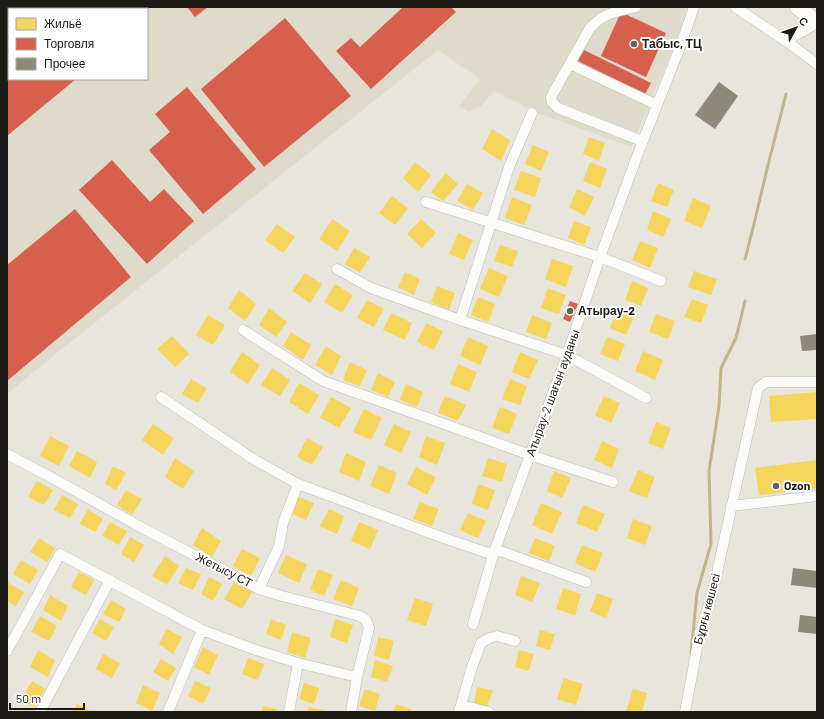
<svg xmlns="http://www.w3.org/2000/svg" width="824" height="719" font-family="Barlow,sans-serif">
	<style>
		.built { fill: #dedbca; fill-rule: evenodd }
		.homes { fill: #f6d55c }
		.shops { fill: #d6604d }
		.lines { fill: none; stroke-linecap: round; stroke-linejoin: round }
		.stream { stroke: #bfb589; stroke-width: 3 }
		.building { fill: #8c8978 }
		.street-casing { stroke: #bebcb6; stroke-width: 11 }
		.primary-casing { stroke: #bebcb6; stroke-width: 16 }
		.street { stroke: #fbfbfa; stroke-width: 10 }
		.primary { stroke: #fbfbfa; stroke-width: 15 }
		.poi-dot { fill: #62615a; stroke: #fff; stroke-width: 1.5 }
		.labels { text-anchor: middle; stroke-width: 4; stroke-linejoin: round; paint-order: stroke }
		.poi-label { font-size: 12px; font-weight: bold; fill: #1b1a14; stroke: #fff; text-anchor: start }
		.street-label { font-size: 12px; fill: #1b1a14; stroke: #fff }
	</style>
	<rect width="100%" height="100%" fill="#e7e5dc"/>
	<path class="built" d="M 7,7 L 685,7 L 684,22 L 631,147 L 538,113 L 494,91 L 481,106 L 469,112 L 459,106 L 480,79 L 438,50 L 53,356 L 7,394 ZM 9,9 L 147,9 L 147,79 L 9,79 Z"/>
	<path class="homes" d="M 492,129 L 510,140 L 501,161 L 482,149 Z
		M 589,137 L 605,143 L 599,161 L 583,154 Z
		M 533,145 L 549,152 L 541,171 L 525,164 Z
		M 415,162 L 431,175 L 418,192 L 403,178 Z
		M 590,162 L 607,169 L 600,188 L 583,181 Z
		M 521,171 L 541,178 L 535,197 L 514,190 Z
		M 446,173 L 458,184 L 443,201 L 431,192 Z
		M 658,183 L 674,190 L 667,207 L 651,201 Z
		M 467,184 L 483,193 L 473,210 L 457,201 Z
		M 577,189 L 594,197 L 585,216 L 569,207 Z
		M 392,196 L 408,208 L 395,225 L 379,213 Z
		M 512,197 L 532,205 L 524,225 L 505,218 Z
		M 693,198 L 711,206 L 702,228 L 684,221 Z
		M 653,211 L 671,219 L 663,237 L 647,230 Z
		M 332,219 L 350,231 L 337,251 L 319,239 Z
		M 421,219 L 436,233 L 422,248 L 407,234 Z
		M 574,221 L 591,227 L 584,245 L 568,238 Z
		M 277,224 L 295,237 L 283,253 L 265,240 Z
		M 458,233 L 473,240 L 464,260 L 449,254 Z
		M 640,241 L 658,248 L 650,268 L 632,260 Z
		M 500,245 L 518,251 L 512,267 L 494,261 Z
		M 354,248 L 370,257 L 360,273 L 345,264 Z
		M 552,259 L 573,266 L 566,287 L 545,279 Z
		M 489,268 L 508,276 L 499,297 L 480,289 Z
		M 694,271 L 717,279 L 711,295 L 688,287 Z
		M 405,272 L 420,279 L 414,295 L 398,287 Z
		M 305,273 L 322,284 L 310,303 L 292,291 Z
		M 632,281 L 648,288 L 641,306 L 625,300 Z
		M 335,284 L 353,295 L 342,313 L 324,302 Z
		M 437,286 L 455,293 L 449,310 L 431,302 Z
		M 548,288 L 566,295 L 559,314 L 541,308 Z
		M 239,290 L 256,304 L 245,321 L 228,308 Z
		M 478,297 L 495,304 L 488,322 L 471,315 Z
		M 692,299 L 708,305 L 701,323 L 684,317 Z
		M 367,300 L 384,309 L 374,327 L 357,318 Z
		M 618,306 L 635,314 L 626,335 L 610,328 Z
		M 269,308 L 287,322 L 276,337 L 259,325 Z
		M 391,313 L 412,323 L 405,340 L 383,330 Z
		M 656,314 L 675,321 L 668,339 L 649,332 Z
		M 208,315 L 225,325 L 213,345 L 196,335 Z
		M 532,315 L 552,323 L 546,339 L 526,332 Z
		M 426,323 L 443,331 L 434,350 L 417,342 Z
		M 291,332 L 311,345 L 303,360 L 283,346 Z
		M 172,336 L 189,354 L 175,367 L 157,349 Z
		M 468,337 L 488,346 L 480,365 L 460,356 Z
		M 607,337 L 625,344 L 618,361 L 600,354 Z
		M 326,346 L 341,356 L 332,375 L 315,365 Z
		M 643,351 L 663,360 L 655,380 L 635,371 Z
		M 242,352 L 260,365 L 248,384 L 230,372 Z
		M 520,352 L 538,360 L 529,379 L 512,372 Z
		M 350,362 L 367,370 L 360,386 L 343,380 Z
		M 458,364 L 477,372 L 469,392 L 450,384 Z
		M 272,368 L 290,380 L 280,396 L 261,385 Z
		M 378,373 L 395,382 L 388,397 L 371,390 Z
		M 191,379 L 207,388 L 198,403 L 182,394 Z
		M 510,379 L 527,386 L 520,405 L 502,399 Z
		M 299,383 L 319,395 L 308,414 L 289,402 Z
		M 406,384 L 423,392 L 417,407 L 400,400 Z
		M 817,392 L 817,419 L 771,422 L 769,396 Z
		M 445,396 L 466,405 L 458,421 L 438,413 Z
		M 604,396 L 620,403 L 611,423 L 595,415 Z
		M 331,397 L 351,408 L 339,428 L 320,418 Z
		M 500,407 L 517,414 L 509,434 L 492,428 Z
		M 364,409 L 382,418 L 371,440 L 353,432 Z
		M 656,422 L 671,428 L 663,449 L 648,443 Z
		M 153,424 L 174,438 L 163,455 L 142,440 Z
		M 394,424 L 411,432 L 401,453 L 384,445 Z
		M 50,436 L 69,446 L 59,466 L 40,456 Z
		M 426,436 L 445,443 L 437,465 L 419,457 Z
		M 307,438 L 323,447 L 312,465 L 297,457 Z
		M 602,441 L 619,449 L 612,468 L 594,460 Z
		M 77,451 L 97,462 L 90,478 L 69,466 Z
		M 346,453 L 366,462 L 359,481 L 339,472 Z
		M 175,458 L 194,471 L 183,489 L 165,477 Z
		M 488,458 L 507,464 L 502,482 L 482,476 Z
		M 817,460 L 817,488 L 759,495 L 755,468 Z
		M 379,465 L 397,473 L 389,494 L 370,486 Z
		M 113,466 L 126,473 L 116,490 L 105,484 Z
		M 416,467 L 436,477 L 427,495 L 407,484 Z
		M 638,470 L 655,477 L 647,498 L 629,491 Z
		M 554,471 L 571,478 L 562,498 L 547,491 Z
		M 37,481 L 53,490 L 44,505 L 28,497 Z
		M 478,484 L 495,490 L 488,510 L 472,504 Z
		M 126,490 L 142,499 L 132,515 L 117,505 Z
		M 62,495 L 78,504 L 70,518 L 54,510 Z
		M 297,496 L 314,503 L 306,520 L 290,513 Z
		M 420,502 L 439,509 L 432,526 L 413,519 Z
		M 541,503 L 562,512 L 552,534 L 532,525 Z
		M 583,505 L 605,514 L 597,532 L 576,523 Z
		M 88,509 L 103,519 L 95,532 L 80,524 Z
		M 329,509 L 344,516 L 337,534 L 320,526 Z
		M 468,513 L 486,521 L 478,538 L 460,530 Z
		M 633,519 L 652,526 L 645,545 L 627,538 Z
		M 110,522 L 127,531 L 119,545 L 102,536 Z
		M 359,522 L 378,530 L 370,549 L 351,541 Z
		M 202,528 L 221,541 L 212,557 L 193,545 Z
		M 130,537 L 144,545 L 134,562 L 121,554 Z
		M 39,538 L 55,548 L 47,562 L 30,552 Z
		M 535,538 L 555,546 L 549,561 L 529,553 Z
		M 582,545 L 603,553 L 595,572 L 575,563 Z
		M 242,549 L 260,558 L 251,576 L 233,566 Z
		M 286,555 L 307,564 L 299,583 L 278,573 Z
		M 165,556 L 179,566 L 167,585 L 152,576 Z
		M 21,560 L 38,570 L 30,584 L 13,574 Z
		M 186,568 L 201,574 L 193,590 L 178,583 Z
		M 318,569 L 333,575 L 324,596 L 310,590 Z
		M 79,572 L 94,580 L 86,595 L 71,587 Z
		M 521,576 L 540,583 L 532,602 L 515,595 Z
		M 209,577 L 222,584 L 213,601 L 201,594 Z
		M 341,580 L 359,588 L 352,606 L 333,599 Z
		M 7,582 L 24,592 L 16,606 L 7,601 Z
		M 234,582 L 252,592 L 242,609 L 224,599 Z
		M 563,588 L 581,594 L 575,615 L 556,609 Z
		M 597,593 L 613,599 L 606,618 L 590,611 Z
		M 50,595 L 68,606 L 61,621 L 43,610 Z
		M 415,598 L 433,604 L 426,626 L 407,620 Z
		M 111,600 L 126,609 L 119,622 L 103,614 Z
		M 40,616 L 57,626 L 49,641 L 31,632 Z
		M 100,619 L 114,627 L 106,641 L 92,633 Z
		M 271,619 L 286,625 L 281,640 L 266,634 Z
		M 335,619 L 353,625 L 347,643 L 330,637 Z
		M 167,629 L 182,637 L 173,654 L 159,644 Z
		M 540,630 L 555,634 L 550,650 L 536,646 Z
		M 292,632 L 311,638 L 305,658 L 287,652 Z
		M 378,637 L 394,641 L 389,660 L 374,656 Z
		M 203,647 L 218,655 L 209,675 L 194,667 Z
		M 38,650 L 55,660 L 48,677 L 30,667 Z
		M 519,650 L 534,654 L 529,671 L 515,667 Z
		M 103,654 L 120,663 L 112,678 L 96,669 Z
		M 248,658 L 264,664 L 258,680 L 242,674 Z
		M 161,659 L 176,668 L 168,681 L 153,672 Z
		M 375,660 L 393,666 L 387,682 L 371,677 Z
		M 564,678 L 583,684 L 576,705 L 557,699 Z
		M 32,681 L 45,689 L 34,707 L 21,700 Z
		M 195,681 L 211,688 L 203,704 L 188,696 Z
		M 304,683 L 319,688 L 314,704 L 299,699 Z
		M 143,685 L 160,693 L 152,711 L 136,703 Z
		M 477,687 L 493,690 L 487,707 L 474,703 Z
		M 365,689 L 380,694 L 375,711 L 359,706 Z
		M 633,689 L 647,693 L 642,712 L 626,712 Z
		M 77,704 L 92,712 L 73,712 Z
		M 396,704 L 411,709 L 410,712 L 393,712 Z
		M 263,706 L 277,709 L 276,712 L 262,712 Z
		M 308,707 L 327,711 L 327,712 L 308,712 Z"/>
	<path class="shops" d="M 47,7 L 90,7 L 92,9 L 45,9 Z
		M 187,7 L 208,7 L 195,17 Z
		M 403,7 L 451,7 L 456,12 L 371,89 L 336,51 L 351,38 L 360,47 Z
		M 621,12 L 666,33 L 646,77 L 601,56 Z
		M 285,18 L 351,96 L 264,167 L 201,89 Z
		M 9,38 L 9,79 L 76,79 L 7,136 L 7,40 Z
		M 584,50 L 651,83 L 645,94 L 578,61 Z
		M 187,87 L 256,169 L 203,214 L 149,150 L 170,132 L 155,114 Z
		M 112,160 L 150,202 L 164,189 L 194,221 L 147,264 L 79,190 Z
		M 75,209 L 131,277 L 7,381 L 7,265 Z
		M 570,301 L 578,304 L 570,322 L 563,319 Z"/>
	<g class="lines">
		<path class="stream" d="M 745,259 L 753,228 L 768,165 L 786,94
			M 691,653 L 697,593 L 711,544 L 709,471 L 719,406 L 721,368 L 736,338 L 745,301"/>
	</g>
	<path class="building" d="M 719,82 L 738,96 L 715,129 L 695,115 Z
		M 817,334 L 817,350 L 802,351 L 800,336 Z
		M 793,568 L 817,571 L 817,588 L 791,585 Z
		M 800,615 L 817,617 L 817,634 L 798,632 Z"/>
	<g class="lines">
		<defs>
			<path id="street" d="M 636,7 C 616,12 605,12 590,28 L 551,97 L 552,102 L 558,108 L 642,141
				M 735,7 L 786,41 L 817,64
				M 786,41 L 817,23
				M 570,64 L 657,105
				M 426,202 L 600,257 L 661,281
				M 337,269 L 371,288 L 460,320 L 567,355 L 646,398
				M 460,320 L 509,167 L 532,113
				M 243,330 L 323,381 L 425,417 L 530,455 L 613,482
				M 161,397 L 255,460 L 298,484 L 441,537 L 488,553 L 500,551 L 506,553 L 586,582
				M 7,454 L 54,479 L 148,531 L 259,589 L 282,596 L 360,616 L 366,620 L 369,628 L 357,677 L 351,712
				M 731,506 L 817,496
				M 259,589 L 279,546 L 283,523 L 298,484
				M 473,624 L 494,552 L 508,514 L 567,355 L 600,257 L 639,151 L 682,42 L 694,7
				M 7,651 L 60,554 L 202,630 L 256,650 L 298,663 L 357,677
				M 461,705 L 489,712
				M 40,712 L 110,580
				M 168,712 L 202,630
				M 289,712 L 298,663
				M 459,712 L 472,667 L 481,643 L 489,638 L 497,636 L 515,641
				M 685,712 L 700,632 L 712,595 L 758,388 L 766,382 L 817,382"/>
			<path id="primary" d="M 797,7 L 817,22"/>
		</defs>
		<use href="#street" class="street-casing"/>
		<use href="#primary" class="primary-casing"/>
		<use href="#street" class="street"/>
		<use href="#primary" class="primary"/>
	</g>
	<g class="poi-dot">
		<circle cx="634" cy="44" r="4"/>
		<circle cx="570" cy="311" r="4"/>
		<circle cx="776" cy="486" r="4"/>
	</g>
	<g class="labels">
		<g class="poi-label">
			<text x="642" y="48">Табыс, ТЦ</text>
			<text x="578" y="315">Атырау-2</text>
			<text x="784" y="490">Ozon</text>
		</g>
		<g class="street-label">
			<text transform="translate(553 393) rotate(-70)" y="4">Атырау-2 шағын ауданы</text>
			<text transform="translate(224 570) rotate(27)" y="4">Жетысу СТ</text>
			<text transform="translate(707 609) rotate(-75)" y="4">Бұрғы көшесі</text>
		</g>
	</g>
	<rect width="824" height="719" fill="none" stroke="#1b1a14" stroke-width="16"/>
	<rect x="8" y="8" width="140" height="72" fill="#ffffff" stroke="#a4a3a1"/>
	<rect x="16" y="18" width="20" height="12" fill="#f6d55c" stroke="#a4a3a1"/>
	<text x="44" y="28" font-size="12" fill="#1b1a14">Жильё</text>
	<rect x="16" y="38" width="20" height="12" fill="#d6604d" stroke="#a4a3a1"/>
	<text x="44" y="48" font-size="12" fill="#1b1a14">Торговля</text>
	<rect x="16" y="58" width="20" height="12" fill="#8c8978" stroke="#a4a3a1"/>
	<text x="44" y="68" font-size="12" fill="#1b1a14">Прочее</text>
	<g transform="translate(796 28) rotate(50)" stroke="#ffffff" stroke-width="3" paint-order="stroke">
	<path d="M0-3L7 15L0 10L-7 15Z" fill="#1b1a14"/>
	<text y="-6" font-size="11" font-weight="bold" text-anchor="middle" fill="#1b1a14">С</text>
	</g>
	<path d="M10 703v6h74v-6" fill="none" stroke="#1b1a14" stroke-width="2"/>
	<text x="16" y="703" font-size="12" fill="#1b1a14" stroke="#ffffff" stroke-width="3" paint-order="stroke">50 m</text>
</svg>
